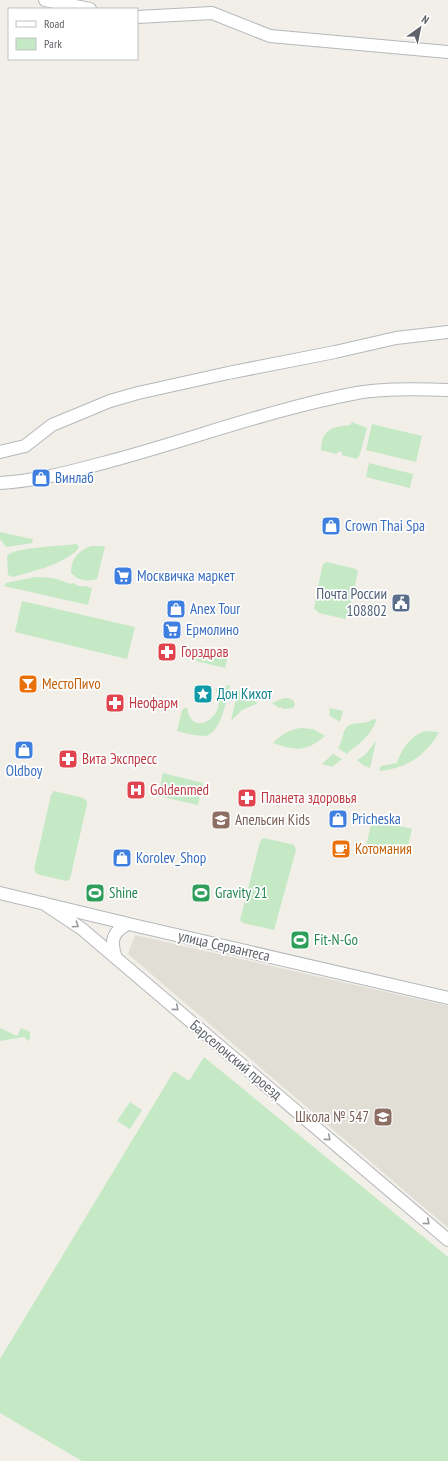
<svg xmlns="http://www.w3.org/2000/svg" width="448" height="1461" font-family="'PT Sans Narrow',sans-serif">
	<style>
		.education { fill: #e1ded6 }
		.green { fill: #c5e8c5 }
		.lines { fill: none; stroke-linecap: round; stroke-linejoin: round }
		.minor-casing { stroke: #b5b8bc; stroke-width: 14 }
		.minor { stroke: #fff; stroke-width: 12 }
		.oneway { stroke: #979a9d }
		.labels { text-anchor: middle; stroke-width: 3.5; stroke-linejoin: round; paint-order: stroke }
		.shop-label { font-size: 15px; fill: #366cbe; stroke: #fff; text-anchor: start }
		.service-label { font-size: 15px; fill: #4e5e75; stroke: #fff; text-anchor: end }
		.health-label { font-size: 15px; fill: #be3a42; stroke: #fff; text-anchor: start }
		.food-label { font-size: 15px; fill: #c56008; stroke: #fff; text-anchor: start }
		.culture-label { font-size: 15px; fill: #0d838f; stroke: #fff; text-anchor: start }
		.education-label { font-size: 15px; fill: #785e54; stroke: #fff; text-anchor: start }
		.leisure-label { font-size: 15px; fill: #27864d; stroke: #fff; text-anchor: start }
		.street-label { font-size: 15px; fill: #5f6368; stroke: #fff }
	</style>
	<rect width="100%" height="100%" fill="#f1efe8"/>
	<path class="education" d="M 135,935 L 448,1006 L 448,1228 L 128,954 Z"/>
	<path class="green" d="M 352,422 L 367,428 L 360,454 L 357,459 L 342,455 L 342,452 L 340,451 L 336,454 L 321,450 C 322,429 332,427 350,425 Z
		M 372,424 L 422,436 L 416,462 L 366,450 Z
		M 369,463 L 413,474 L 410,488 L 366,477 Z
		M 0,532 L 32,539 L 33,541 L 32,543 L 6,547 L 0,539 Z
		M 77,544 L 79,547 C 69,563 30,572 13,577 L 8,575 L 7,556 C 13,547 64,546 77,544 Z
		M 91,546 L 105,546 L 97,579 C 87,582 79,581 71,573 C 71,559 78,551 91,546 Z
		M 327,562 L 356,569 L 358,572 L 349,612 L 345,619 L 319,613 L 314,608 L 322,567 L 323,564 Z
		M 36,577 L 53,578 L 71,584 L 74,583 L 78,586 L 85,586 L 92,588 L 88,605 L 4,586 L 6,583 L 10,582 Z
		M 22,601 L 135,627 L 127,659 L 15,632 Z
		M 200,647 L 228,655 L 225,668 L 196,661 Z
		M 230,685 C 227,698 221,734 205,736 C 196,736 185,733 177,731 L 182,710 L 187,707 C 191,741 231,715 215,689 Z
		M 238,689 L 258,703 L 242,710 L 231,721 Z
		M 284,698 C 289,698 294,699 295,704 L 293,708 L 283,709 L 282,707 L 279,708 L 272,703 Z
		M 329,708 L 343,711 L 340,722 L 329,715 L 330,712 Z
		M 373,719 L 377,720 C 373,727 370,734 364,739 C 359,745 352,748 347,754 L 338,748 C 343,741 342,733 346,728 C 353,720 365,726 373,719 Z
		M 301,728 L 313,729 L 325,736 C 306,752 296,751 273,743 C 282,734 289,730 301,728 Z
		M 425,731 L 439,732 C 426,756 405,769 379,771 L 381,766 L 397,763 C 401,750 410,736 425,731 Z
		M 376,741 L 370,768 L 363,765 L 357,760 L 366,754 Z
		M 333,754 L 342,759 L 332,767 L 322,764 Z
		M 163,773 L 203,783 L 198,805 L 158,796 Z
		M 54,791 L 83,798 L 87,801 L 87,804 L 70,879 L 66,881 L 37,874 L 34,870 L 51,795 Z
		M 372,820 L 412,829 L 406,855 L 366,846 Z
		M 263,838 L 291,844 L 294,845 L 296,850 L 274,930 L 243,923 L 240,920 L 260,842 Z
		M 0,1028 L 17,1036 L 21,1028 L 30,1032 L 30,1039 L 28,1041 L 24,1037 L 0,1041 Z
		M 204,1057 L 448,1257 L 448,1461 L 82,1461 L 0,1413 L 0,1359 L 174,1071 L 189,1081 Z
		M 130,1102 L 142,1110 L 130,1129 L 117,1121 Z"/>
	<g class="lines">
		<defs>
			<path id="minor" d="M 45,0 L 90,9
				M 137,17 L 212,13 L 270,36 L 448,52
				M 0,452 L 25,446 L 52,425 L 110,401 L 138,393 L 228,373 L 335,352 L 396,338 L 448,332
				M 0,483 C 40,481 80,469 118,459 C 198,437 276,408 357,393 C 384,388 421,389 448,390
				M 0,893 L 133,925 L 448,998
				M 43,903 L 82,929 L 116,958 L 448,1240
				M 116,958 C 110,941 112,932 128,924"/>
		</defs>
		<use href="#minor" class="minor-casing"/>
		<use href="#minor" class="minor"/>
	</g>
	<defs><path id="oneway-chevron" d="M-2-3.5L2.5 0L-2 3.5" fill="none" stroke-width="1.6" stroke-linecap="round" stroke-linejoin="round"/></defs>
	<g class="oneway">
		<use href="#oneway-chevron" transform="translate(76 925) rotate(34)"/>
		<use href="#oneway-chevron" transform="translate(176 1008) rotate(40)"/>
		<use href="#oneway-chevron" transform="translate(328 1138) rotate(40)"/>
		<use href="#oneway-chevron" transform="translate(427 1222) rotate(40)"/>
	</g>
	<defs>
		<symbol id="shop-square" viewBox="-11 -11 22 22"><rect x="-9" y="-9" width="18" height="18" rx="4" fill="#3f7fe0" stroke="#fff"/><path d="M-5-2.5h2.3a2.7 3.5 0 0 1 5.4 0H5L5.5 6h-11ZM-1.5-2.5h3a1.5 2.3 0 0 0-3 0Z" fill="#fff"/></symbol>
		<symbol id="supermarket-square" viewBox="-11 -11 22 22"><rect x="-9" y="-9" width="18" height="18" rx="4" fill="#3f7fe0" stroke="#fff"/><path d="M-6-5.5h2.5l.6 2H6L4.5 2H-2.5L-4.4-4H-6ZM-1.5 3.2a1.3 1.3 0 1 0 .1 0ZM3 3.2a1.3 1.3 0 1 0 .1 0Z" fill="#fff"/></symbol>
		<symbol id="civic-square" viewBox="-11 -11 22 22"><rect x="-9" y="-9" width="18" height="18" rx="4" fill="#5c6f8a" stroke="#fff"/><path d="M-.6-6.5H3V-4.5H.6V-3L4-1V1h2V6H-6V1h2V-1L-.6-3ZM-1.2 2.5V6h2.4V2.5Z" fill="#fff"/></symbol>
		<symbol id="pharmacy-square" viewBox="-11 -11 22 22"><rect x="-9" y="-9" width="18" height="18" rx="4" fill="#e0444e" stroke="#fff"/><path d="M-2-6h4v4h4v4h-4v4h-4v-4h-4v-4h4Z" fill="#fff"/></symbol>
		<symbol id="bar-square" viewBox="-11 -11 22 22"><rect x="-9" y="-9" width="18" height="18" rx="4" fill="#e8710a" stroke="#fff"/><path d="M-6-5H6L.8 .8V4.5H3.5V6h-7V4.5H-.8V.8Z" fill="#fff"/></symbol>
		<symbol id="sight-square" viewBox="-11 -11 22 22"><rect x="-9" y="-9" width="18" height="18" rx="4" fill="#0f9aa8" stroke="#fff"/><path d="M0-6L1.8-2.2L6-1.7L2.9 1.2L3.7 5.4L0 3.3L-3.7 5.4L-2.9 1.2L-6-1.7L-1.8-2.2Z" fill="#fff"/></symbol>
		<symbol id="hospital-square" viewBox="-11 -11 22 22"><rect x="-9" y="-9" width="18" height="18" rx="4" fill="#e0444e" stroke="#fff"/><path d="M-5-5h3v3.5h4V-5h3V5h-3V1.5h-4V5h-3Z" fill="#fff"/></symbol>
		<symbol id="school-square" viewBox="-11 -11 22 22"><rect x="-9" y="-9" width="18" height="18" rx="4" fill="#8d6e63" stroke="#fff"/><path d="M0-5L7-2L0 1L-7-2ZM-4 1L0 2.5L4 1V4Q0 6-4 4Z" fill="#fff"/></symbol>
		<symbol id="cafe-square" viewBox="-11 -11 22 22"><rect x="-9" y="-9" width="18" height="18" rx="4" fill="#e8710a" stroke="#fff"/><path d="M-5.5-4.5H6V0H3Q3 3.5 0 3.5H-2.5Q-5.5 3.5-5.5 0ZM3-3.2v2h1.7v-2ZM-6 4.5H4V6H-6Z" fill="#fff"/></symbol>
		<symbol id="stadium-square" viewBox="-11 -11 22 22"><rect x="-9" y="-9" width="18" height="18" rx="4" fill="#2e9e5b" stroke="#fff"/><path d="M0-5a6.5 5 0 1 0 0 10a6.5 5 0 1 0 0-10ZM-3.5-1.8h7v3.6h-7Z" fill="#fff"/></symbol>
	</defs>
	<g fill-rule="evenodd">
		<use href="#shop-square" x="30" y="467" width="22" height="22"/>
		<use href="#shop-square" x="320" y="515" width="22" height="22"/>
		<use href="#supermarket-square" x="112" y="565" width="22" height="22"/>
		<use href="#civic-square" x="390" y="592" width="22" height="22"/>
		<use href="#shop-square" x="165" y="598" width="22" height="22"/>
		<use href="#supermarket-square" x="161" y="619" width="22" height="22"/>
		<use href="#pharmacy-square" x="156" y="641" width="22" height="22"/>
		<use href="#bar-square" x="17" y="673" width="22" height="22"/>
		<use href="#sight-square" x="192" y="683" width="22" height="22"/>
		<use href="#pharmacy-square" x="104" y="692" width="22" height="22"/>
		<use href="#shop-square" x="13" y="739" width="22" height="22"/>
		<use href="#pharmacy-square" x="57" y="748" width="22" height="22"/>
		<use href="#hospital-square" x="125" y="779" width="22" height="22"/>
		<use href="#pharmacy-square" x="236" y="787" width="22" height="22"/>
		<use href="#shop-square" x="327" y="808" width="22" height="22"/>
		<use href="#school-square" x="210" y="809" width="22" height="22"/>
		<use href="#cafe-square" x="330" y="838" width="22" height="22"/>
		<use href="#shop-square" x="111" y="847" width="22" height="22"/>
		<use href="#stadium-square" x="84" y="882" width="22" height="22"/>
		<use href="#stadium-square" x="190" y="882" width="22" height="22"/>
		<use href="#stadium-square" x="289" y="929" width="22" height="22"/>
		<use href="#school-square" x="372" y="1106" width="22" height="22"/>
	</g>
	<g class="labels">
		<g class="shop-label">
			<text x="55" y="483">Винлаб</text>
			<text x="345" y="531">Crown Thai Spa</text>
			<text x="137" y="581">Москвичка маркет</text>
			<text x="190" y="614">Anex Tour</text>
			<text x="186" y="635">Ермолино</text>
			<text x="24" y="776" text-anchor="middle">Oldboy</text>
			<text x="352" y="824">Pricheska</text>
			<text x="136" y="863">Korolev_Shop</text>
		</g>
		<g class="service-label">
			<text x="387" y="599">Почта России<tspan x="387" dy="17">108802</tspan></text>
		</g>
		<g class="health-label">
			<text x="181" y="657">Горздрав</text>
			<text x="129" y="708">Неофарм</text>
			<text x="82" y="764">Вита Экспресс</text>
			<text x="150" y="795">Goldenmed</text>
			<text x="261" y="803">Планета здоровья</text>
		</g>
		<g class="food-label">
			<text x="42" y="689">МестоПиvо</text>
			<text x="355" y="854">Котомания</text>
		</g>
		<g class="culture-label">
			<text x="217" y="699">Дон Кихот</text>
		</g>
		<g class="education-label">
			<text x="235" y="825">Апельсин Kids</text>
			<text x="369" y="1122" text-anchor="end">Школа № 547</text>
		</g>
		<g class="leisure-label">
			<text x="109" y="898">Shine</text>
			<text x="215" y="898">Gravity 21</text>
			<text x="314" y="945">Fit-N-Go</text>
		</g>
		<g class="street-label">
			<text transform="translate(224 946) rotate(13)" y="5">улица Сервантеса</text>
			<text transform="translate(236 1060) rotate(40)" y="5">Барселонский проезд</text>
		</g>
	</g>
	<rect x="8" y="8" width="130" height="52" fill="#ffffff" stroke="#bfc1c3"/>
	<rect x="16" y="21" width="20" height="6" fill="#ffffff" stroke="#bfc1c3"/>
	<text x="44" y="28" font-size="12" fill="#5f6368">Road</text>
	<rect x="16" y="38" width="20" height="12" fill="#c5e8c5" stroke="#bfc1c3"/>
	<text x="44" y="48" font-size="12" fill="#5f6368">Park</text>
	<g transform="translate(420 28) rotate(33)" stroke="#ffffff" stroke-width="3" paint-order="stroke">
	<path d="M0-3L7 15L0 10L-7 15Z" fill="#5f6368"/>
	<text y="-6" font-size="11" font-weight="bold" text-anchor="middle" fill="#5f6368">N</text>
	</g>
</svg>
